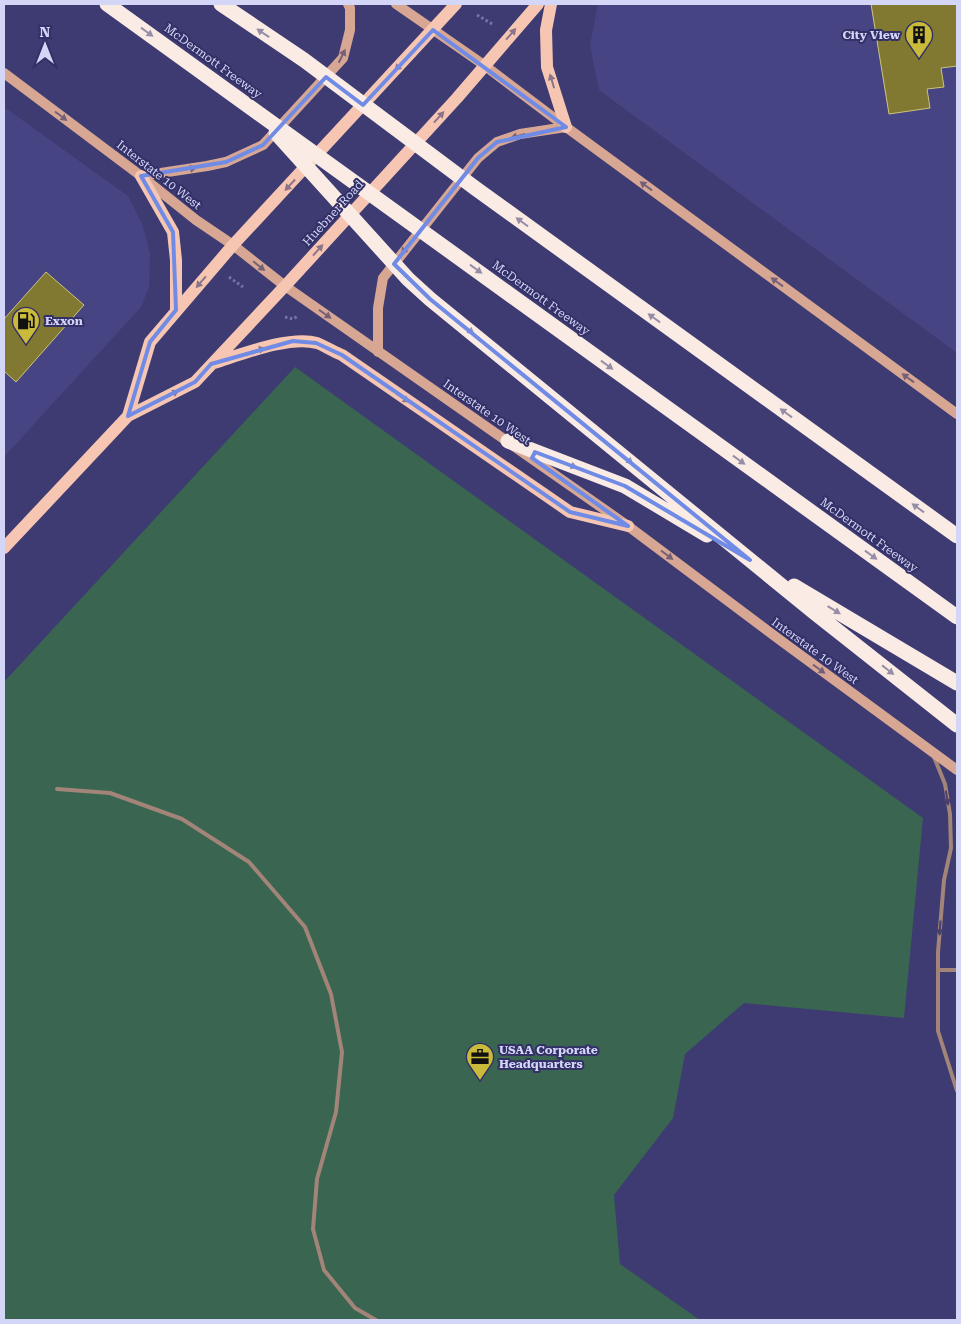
<svg xmlns="http://www.w3.org/2000/svg" width="961" height="1324" font-family="'Roboto Serif',serif">
	<style>
		.built { fill: #474483 }
		.green { fill: #396551 }
		.building { fill: #817831; stroke: #cdc57d }
		.lines { fill: none; stroke-linecap: round; stroke-linejoin: round }
		.path { stroke: #7574a4; stroke-width: 3; stroke-dasharray: 2.5 2.5; stroke-linecap: butt }
		.service { stroke: #a28478; stroke-width: 4 }
		.secondary { stroke: #d7a794; stroke-width: 10 }
		.primary { stroke: #f7c6b2; stroke-width: 12 }
		.motorway { stroke: #faebe5; stroke-width: 15 }
		.oneway { fill: #968ea6 }
		.oneway2 { fill: #8b7489 }
		.oneway3 { fill: #756079 }
		.oneway4 { fill: #49416a }
		.marked { fill: none; stroke: #6f8be6; stroke-width: 4; stroke-linejoin: round }
		.labels { text-anchor: middle; stroke-width: 4; stroke-linejoin: round; paint-order: stroke }
		.poi-label { font-size: 12px; font-weight: bold; fill: #d4d6f8; stroke: #333067; text-anchor: start }
		.street-label { font-size: 12px; fill: #d4d6f8; stroke: #333067 }
	</style>
	<rect width="100%" height="100%" fill="#3d3b72"/>
	<path class="built" d="M 598,4 L 957,4 L 957,353 L 599,90 L 590,45 Z
		M 4,107 L 128,196 L 143,226 L 150,254 L 149,288 L 141,307 L 4,457 Z"/>
	<path class="green" d="M 295,367 L 923,818 L 904,1018 L 744,1003 L 685,1054 L 673,1118 L 614,1195 L 620,1264 L 700,1320 L 4,1320 L 4,682 Z"/>
	<path class="building" d="M 871,4 L 957,4 L 957,66 L 941,68 L 944,87 L 927,89 L 930,108 L 889,114 Z
		M 46,272 L 84,305 L 16,382 L 4,371 L 4,319 Z"/>
	<g class="lines">
		<path class="path" d="M 477,15 L 494,25
			M 229,277 L 243,287
			M 285,317 L 293,319 L 298,316"/>
		<path class="service" d="M 934,757 L 945,784 L 950,814 L 951,848 L 944,880 L 938,952 L 938,1031 L 957,1091
			M 57,789 L 110,793 L 182,819 L 249,862 L 305,927 L 331,994 L 342,1052 L 336,1112 L 317,1179 L 313,1229 L 324,1270 L 355,1308 L 376,1320
			M 938,970 L 957,970"/>
		<path class="secondary" d="M 396,4 L 484,65 L 566,127 L 957,414
			M 4,73 L 141,176 L 196,220 L 233,245 L 285,286 L 628,526 L 780,640 L 957,770
			M 141,176 L 207,166 L 226,162 L 263,145 L 343,58 L 350,30 L 350,8 L 348,4
			M 378,352 L 378,308 L 383,278 L 478,158 L 497,142 L 520,134 L 566,127"/>
		<path class="primary" d="M 551,4 L 546,30 L 547,67 L 566,127
			M 141,176 L 173,232 L 176,260 L 176,310
			M 214,363 C 240,355 290,335 317,343 C 325,346 334,352 342,355 L 570,512 L 628,526
			M 128,416 L 150,342 L 233,245 L 456,4
			M 4,548 L 128,416 L 195,382 L 285,286 L 457,98 L 538,4"/>
		<path class="motorway" d="M 107,4 L 957,617
			M 221,4 L 304,60 L 475,188 L 957,536
			M 276,133 L 408,279 L 430,299 L 815,613 L 957,725
			M 508,441 L 625,486 L 707,535
			M 794,586 L 957,683"/>
	</g>
	<defs><path id="oneway-solid" d="M-6-.8H1V-3.2L6.5 0L1 3.2V.8H-6Z" transform="scale(1.25)"/></defs>
	<g class="oneway">
		<use href="#oneway-solid" transform="translate(147 32) rotate(36)"/>
		<use href="#oneway-solid" transform="translate(263 33) rotate(-146)"/>
		<use href="#oneway-solid" transform="translate(522 222) rotate(-144)"/>
		<use href="#oneway-solid" transform="translate(476 269) rotate(36)"/>
		<use href="#oneway-solid" transform="translate(654 318) rotate(-144)"/>
		<use href="#oneway-solid" transform="translate(468 329) rotate(39)"/>
		<use href="#oneway-solid" transform="translate(607 365) rotate(36)"/>
		<use href="#oneway-solid" transform="translate(786 413) rotate(-144)"/>
		<use href="#oneway-solid" transform="translate(627 459) rotate(40)"/>
		<use href="#oneway-solid" transform="translate(739 460) rotate(36)"/>
		<use href="#oneway-solid" transform="translate(570 465) rotate(21)"/>
		<use href="#oneway-solid" transform="translate(918 508) rotate(-144)"/>
		<use href="#oneway-solid" transform="translate(871 555) rotate(36)"/>
		<use href="#oneway-solid" transform="translate(834 610) rotate(31)"/>
		<use href="#oneway-solid" transform="translate(888 670) rotate(38)"/>
	</g>
	<g class="oneway2">
		<use href="#oneway-solid" transform="translate(511 34) rotate(-49)"/>
		<use href="#oneway-solid" transform="translate(400 65) rotate(133)"/>
		<use href="#oneway-solid" transform="translate(552 81) rotate(-107)"/>
		<use href="#oneway-solid" transform="translate(439 117) rotate(-48)"/>
		<use href="#oneway-solid" transform="translate(290 185) rotate(133)"/>
		<use href="#oneway-solid" transform="translate(318 250) rotate(-48)"/>
		<use href="#oneway-solid" transform="translate(201 282) rotate(131)"/>
		<use href="#oneway-solid" transform="translate(258 350) rotate(-15)"/>
		<use href="#oneway-solid" transform="translate(172 394) rotate(-27)"/>
		<use href="#oneway-solid" transform="translate(403 398) rotate(34)"/>
	</g>
	<g class="oneway3">
		<use href="#oneway-solid" transform="translate(342 56) rotate(-64)"/>
		<use href="#oneway-solid" transform="translate(61 116) rotate(37)"/>
		<use href="#oneway-solid" transform="translate(518 136) rotate(165)"/>
		<use href="#oneway-solid" transform="translate(189 169) rotate(-9)"/>
		<use href="#oneway-solid" transform="translate(646 186) rotate(-144)"/>
		<use href="#oneway-solid" transform="translate(406 248) rotate(128)"/>
		<use href="#oneway-solid" transform="translate(259 266) rotate(39)"/>
		<use href="#oneway-solid" transform="translate(777 282) rotate(-144)"/>
		<use href="#oneway-solid" transform="translate(325 314) rotate(35)"/>
		<use href="#oneway-solid" transform="translate(908 378) rotate(-144)"/>
		<use href="#oneway-solid" transform="translate(667 555) rotate(37)"/>
		<use href="#oneway-solid" transform="translate(819 669) rotate(36)"/>
	</g>
	<g class="oneway4">
		<use href="#oneway-solid" transform="translate(947 798) rotate(81)"/>
		<use href="#oneway-solid" transform="translate(940 928) rotate(94)"/>
	</g>
	<path class="marked" d="M 433,30 L 566,127 L 497,142 L 478,158 L 394,264 L 430,299 L 750,560 L 625,486 L 535,452 L 532,458 L 628,526 L 570,512 L 342,355 L 316,343 L 293,341 L 211,364 L 195,382 L 128,416 L 150,342 L 176,310 L 173,232 L 141,176 L 226,162 L 263,145 L 326,77 L 363,105 Z"/>
	<defs>
		<symbol id="building-pin" viewBox="-11 -11 22 30"><path d="M0 17L-7.5 6A9.5 9.5 0 1 1 7.5 6Z" fill="#c9ba3a" stroke="#333067"/><path d="M-4-6H4V6H1V3H-1V6H-4ZM-2.5-4.3h1.7v1.8h-1.7ZM.8-4.3h1.7v1.8H.8ZM-2.5-1h1.7V.8h-1.7ZM.8-1h1.7V.8H.8Z" fill="#111"/></symbol>
		<symbol id="fuel-pin" viewBox="-11 -11 22 30"><path d="M0 17L-7.5 6A9.5 9.5 0 1 1 7.5 6Z" fill="#c9ba3a" stroke="#333067"/><path d="M-5.5-6h7V0h2V4h1.3V-2.5L3-4.5l.8-.8L6-3V5H2.5V1h-1V6h-7ZM-4.2-4.7v3.2H.2V-4.7Z" fill="#111"/></symbol>
		<symbol id="office-pin" viewBox="-11 -11 22 30"><path d="M0 17L-7.5 6A9.5 9.5 0 1 1 7.5 6Z" fill="#c9ba3a" stroke="#333067"/><path d="M-6-3h4V-5.5h4V-3h4V5H-6ZM-1-4.5V-3h2v-1.5ZM-6 0V1H6V0Z" fill="#111"/></symbol>
	</defs>
	<g fill-rule="evenodd">
		<use href="#building-pin" x="903" y="19" width="32" height="43"/>
		<use href="#fuel-pin" x="10" y="305" width="32" height="43"/>
		<use href="#office-pin" x="464" y="1041" width="32" height="43"/>
	</g>
	<g class="labels">
		<g class="poi-label">
			<text x="900" y="39" text-anchor="end">City View</text>
			<text x="45" y="325">Exxon</text>
			<text x="499" y="1054">USAA Corporate<tspan x="499" dy="14">Headquarters</tspan></text>
		</g>
		<g class="street-label">
			<text transform="translate(213 61) rotate(36)" y="4">McDermott Freeway</text>
			<text transform="translate(159 175) rotate(38)" y="4">Interstate 10 West</text>
			<text transform="translate(333 213) rotate(-48)" y="4">Huebner Road</text>
			<text transform="translate(541 298) rotate(36)" y="4">McDermott Freeway</text>
			<text transform="translate(487 412) rotate(35)" y="4">Interstate 10 West</text>
			<text transform="translate(869 535) rotate(36)" y="4">McDermott Freeway</text>
			<text transform="translate(815 651) rotate(36)" y="4">Interstate 10 West</text>
		</g>
	</g>
	<rect width="961" height="1324" fill="none" stroke="#d4d6f8" stroke-width="10"/>
	<g transform="translate(45 45)" stroke="#333067" stroke-width="4" paint-order="stroke">
	<path d="M0-4L9 19L0 12L-9 19Z" fill="#d4d6f8"/>
	<text y="-8" font-size="14" font-weight="bold" text-anchor="middle" fill="#d4d6f8">N</text>
	</g>
</svg>
